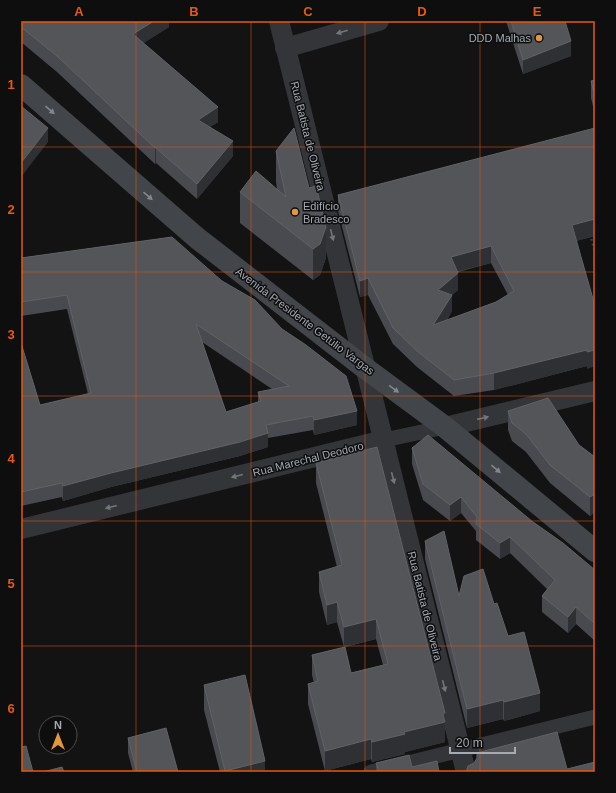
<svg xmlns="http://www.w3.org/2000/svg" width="616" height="793" font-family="Arial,sans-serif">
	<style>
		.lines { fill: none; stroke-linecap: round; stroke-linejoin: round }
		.path { stroke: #3a3c40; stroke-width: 2.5; stroke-dasharray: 2 3; stroke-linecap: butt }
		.pedestrian { stroke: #343539; stroke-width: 15 }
		.minor { stroke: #343539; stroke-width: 20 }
		.secondary { stroke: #424549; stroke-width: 22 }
		.wall { fill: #494a4f; fill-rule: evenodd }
		.shaded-wall { fill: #2f3033 }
		.building { fill: #535559; stroke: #606267; fill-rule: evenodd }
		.oneway { fill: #72767c }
		.oneway2 { fill: #82878e }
		.grid { fill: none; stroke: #e8590c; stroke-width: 1; stroke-opacity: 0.55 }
		.poi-dot { fill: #e2963d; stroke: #0e0e0f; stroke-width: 1.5 }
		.labels { text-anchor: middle; stroke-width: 3; stroke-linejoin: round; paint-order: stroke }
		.poi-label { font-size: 11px; fill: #a5abb3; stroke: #0e0e0f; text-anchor: end }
		.street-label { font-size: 11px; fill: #a5abb3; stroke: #0e0e0f }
		.neatline { fill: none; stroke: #e8590c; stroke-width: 1.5 }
		.grid-label { font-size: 13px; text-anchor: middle; font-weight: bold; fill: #e8590c }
	</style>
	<rect width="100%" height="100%" fill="#131314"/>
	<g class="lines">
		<path class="path" d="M 590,234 L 595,252"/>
		<path class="pedestrian" d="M 384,440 L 445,427
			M 371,772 L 595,717"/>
		<path class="minor" d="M 279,21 L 466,772
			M 285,48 L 379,21
			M 445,427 L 595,391
			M 21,529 L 384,440"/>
		<path class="secondary" d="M 21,85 L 197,238 L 365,368 L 445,427 L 595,551"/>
	</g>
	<path class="wall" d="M 21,21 L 169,21 L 169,27 L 143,43 L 218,122 L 210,127 L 233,156 L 197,199 L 156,163 L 155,164 L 57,72 L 21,42 Z
		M 506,21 L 565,21 L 571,56 L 523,74 Z
		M 595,80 L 595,114 L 591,98 L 591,81 Z
		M 595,128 L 595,236 L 576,241 L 595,306 L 587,369 L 587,366 L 494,390 L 454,396 L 417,367 L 393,344 L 368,295 L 360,297 L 338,211 L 338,195 ZM 491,263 L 508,295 L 496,302 L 447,320 L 452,311 L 452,295 L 458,290 L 458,272 Z
		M 276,151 L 309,188 L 326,258 L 320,275 L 313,280 L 240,223 L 240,192 L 277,189 L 276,182 Z
		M 172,237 L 357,425 L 314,435 L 313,430 L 268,438 L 268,447 L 240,456 L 111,487 L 63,501 L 62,497 L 21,506 L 21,343 L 40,405 L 88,394 L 67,309 L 21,316 L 21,258 ZM 202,342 L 272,389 L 258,392 L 258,402 L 226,412 Z
		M 508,411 L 579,445 L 595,457 L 595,512 L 590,516 L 550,483 L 526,452 L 512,441 L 508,430 Z
		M 412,448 L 533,522 L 595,570 L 595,641 L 576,624 L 568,633 L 542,612 L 542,596 L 547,589 L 510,553 L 500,559 L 476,540 L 476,531 L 461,513 L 450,521 L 423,500 L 412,464 Z
		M 316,463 L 445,719 L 445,742 L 405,752 L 405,754 L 372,762 L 371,759 L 325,771 L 308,704 L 308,684 L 314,683 L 312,675 L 312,655 L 344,647 L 337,622 L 327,625 L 319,592 L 319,572 L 337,567 L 316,483 ZM 376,639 L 383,665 L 351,673 L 345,647 Z
		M 425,541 L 459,596 L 494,604 L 540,711 L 504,721 L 503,719 L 467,728 L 425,559 Z
		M 204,685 L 265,772 L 220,772 L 204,710 Z
		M 128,738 L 178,772 L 133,772 L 128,753 Z
		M 376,763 L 412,767 L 439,772 L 376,772 Z"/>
	<path class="shaded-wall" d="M 154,21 L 169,21 L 169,27 L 133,50 L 133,34 Z
		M 571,41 L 571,56 L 523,74 L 523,60 Z
		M 218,107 L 218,122 L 198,135 L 198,120 Z
		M 48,128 L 48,142 L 21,177 L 21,163 Z
		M 233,141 L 233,156 L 197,199 L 197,184 Z
		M 155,148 L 156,148 L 156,163 L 155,164 Z
		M 595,219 L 595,236 L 572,242 L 572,225 Z
		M 326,227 L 326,258 L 320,275 L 313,280 L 313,249 Z
		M 491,246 L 491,263 L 451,273 L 451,257 Z
		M 458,273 L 458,290 L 438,307 L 438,290 Z
		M 368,278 L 368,295 L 360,297 L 360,281 Z
		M 452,295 L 452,311 L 433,342 L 433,325 Z
		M 587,350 L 587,366 L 494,390 L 494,373 Z
		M 595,350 L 595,366 L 587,369 L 587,352 Z
		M 357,411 L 357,425 L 314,435 L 314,420 Z
		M 268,433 L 268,447 L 240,456 L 111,487 L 63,501 L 63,486 L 111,473 Z
		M 595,494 L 595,512 L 590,516 L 590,497 Z
		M 461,497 L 461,513 L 450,521 L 450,505 Z
		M 510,537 L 510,553 L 500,559 L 500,543 Z
		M 337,602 L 337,622 L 327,625 L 327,605 Z
		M 576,607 L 576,624 L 568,633 L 568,617 Z
		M 376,619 L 376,639 L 344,647 L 344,627 Z
		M 540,693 L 540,711 L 504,721 L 504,702 Z
		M 503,700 L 503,719 L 467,728 L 467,709 Z
		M 445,713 L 445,742 L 405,752 L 405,754 L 372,762 L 372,742 L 404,732 Z
		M 371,739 L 371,759 L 325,771 L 325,751 Z
		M 265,761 L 265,772 L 225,772 L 225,771 Z"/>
	<path class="building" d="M 21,21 L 154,21 L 133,34 L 218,107 L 198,120 L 233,141 L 197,184 L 156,148 L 155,148 L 57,56 L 21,27 Z
		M 511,21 L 565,21 L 571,41 L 523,60 Z
		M 595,80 L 595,97 L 591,81 Z
		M 21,106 L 48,128 L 21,163 Z
		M 294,128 L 309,188 L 316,186 L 326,227 L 320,244 L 313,249 L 240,192 L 256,171 L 286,197 L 276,151 Z
		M 595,128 L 595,219 L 572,225 L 595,306 L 595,350 L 587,352 L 587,350 L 494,373 L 454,380 L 417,351 L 393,328 L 368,278 L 360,281 L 338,195 ZM 491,246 L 514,291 L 496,302 L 433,325 L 452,295 L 438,290 L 458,273 L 451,257 Z
		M 172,237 L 222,281 L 255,300 L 282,329 L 306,345 L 346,376 L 357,411 L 314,420 L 313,416 L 266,425 L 268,433 L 240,442 L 111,473 L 63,486 L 62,483 L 21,492 L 21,343 L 40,405 L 91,393 L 67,295 L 21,302 L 21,258 ZM 196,324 L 289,386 L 258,392 L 261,401 L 226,412 Z
		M 548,398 L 579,445 L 595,457 L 595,494 L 590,497 L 550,465 L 526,434 L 512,423 L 508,411 Z
		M 428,435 L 533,522 L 563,543 L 595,570 L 595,624 L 576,607 L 568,617 L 542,596 L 555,580 L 510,537 L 500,543 L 476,524 L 477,517 L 461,497 L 450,505 L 423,484 L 412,448 Z
		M 377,447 L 445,713 L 443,714 L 445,722 L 404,732 L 405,734 L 372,742 L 371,739 L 325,751 L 308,684 L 318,681 L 312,655 L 345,647 L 351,673 L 388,664 L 376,619 L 344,627 L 337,602 L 327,605 L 319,572 L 342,565 L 316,463 Z
		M 444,531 L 459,596 L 464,576 L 483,569 L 494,604 L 497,603 L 508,636 L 524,632 L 540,693 L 504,702 L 503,700 L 467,709 L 425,541 Z
		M 245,675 L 265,761 L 225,771 L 204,685 Z
		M 166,728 L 178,772 L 137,772 L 128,738 Z
		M 557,732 L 567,769 L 595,762 L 595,772 L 466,772 L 468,766 L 474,763 L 477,758 L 477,753 Z
		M 26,746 L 33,772 L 21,772 L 21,747 Z
		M 409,755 L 412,767 L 437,761 L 439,772 L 379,772 L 376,763 Z
		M 62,767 L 64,772 L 43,772 Z"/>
	<defs><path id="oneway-solid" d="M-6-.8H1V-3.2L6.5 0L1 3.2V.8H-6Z"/></defs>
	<g class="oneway">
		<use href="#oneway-solid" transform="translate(342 32) rotate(164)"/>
		<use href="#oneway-solid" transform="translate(332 235) rotate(76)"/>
		<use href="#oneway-solid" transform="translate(483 418) rotate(-13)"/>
		<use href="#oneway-solid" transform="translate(237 476) rotate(166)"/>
		<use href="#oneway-solid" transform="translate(393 478) rotate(76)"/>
		<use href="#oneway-solid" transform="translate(111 507) rotate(166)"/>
		<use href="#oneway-solid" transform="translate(444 686) rotate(76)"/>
	</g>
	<g class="oneway2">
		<use href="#oneway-solid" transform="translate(50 110) rotate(41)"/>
		<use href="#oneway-solid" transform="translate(148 196) rotate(41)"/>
		<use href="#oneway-solid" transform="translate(394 389) rotate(36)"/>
		<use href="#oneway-solid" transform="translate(496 469) rotate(40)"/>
	</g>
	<path class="grid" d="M 136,21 L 136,772M 251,21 L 251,772M 365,21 L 365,772M 480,21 L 480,772M 21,147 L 595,147M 21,272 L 595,272M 21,396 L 595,396M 21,521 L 595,521M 21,646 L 595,646"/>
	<g class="poi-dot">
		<circle cx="539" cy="38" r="4"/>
		<circle cx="295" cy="212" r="4"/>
	</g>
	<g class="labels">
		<g class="poi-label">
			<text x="531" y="42">DDD Malhas</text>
			<text x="303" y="210" text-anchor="start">Edifício<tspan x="303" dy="13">Bradesco</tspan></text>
		</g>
		<g class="street-label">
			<text transform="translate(308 136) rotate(76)" y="4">Rua Batista de Oliveira</text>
			<text transform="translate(305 321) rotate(37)" y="4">Avenida Presidente Getúlio Vargas</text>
			<text transform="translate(308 459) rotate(-14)" y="4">Rua Marechal Deodoro</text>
			<text transform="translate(425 606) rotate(76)" y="4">Rua Batista de Oliveira</text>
		</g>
	</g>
	<rect width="616" height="793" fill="none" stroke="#0e0e0f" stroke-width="44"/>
	<g transform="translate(58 735)"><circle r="19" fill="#0e0e0f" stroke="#4a4d51"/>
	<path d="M0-3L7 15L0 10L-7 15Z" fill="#e2963d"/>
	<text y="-6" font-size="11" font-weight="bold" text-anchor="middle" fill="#a5abb3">N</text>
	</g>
	<path d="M450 747v6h65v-6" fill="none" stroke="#a5abb3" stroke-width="2"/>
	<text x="456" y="747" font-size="12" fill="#a5abb3" stroke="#0e0e0f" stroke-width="3" paint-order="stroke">20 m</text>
	<rect x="22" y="22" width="572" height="749" class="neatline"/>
	<g class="grid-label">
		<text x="79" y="16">A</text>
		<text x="194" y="16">B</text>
		<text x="308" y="16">C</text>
		<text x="422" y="16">D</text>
		<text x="537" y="16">E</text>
		<text x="11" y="89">1</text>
		<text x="11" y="214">2</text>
		<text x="11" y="339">3</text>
		<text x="11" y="463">4</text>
		<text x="11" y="588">5</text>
		<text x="11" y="713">6</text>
	</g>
</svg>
